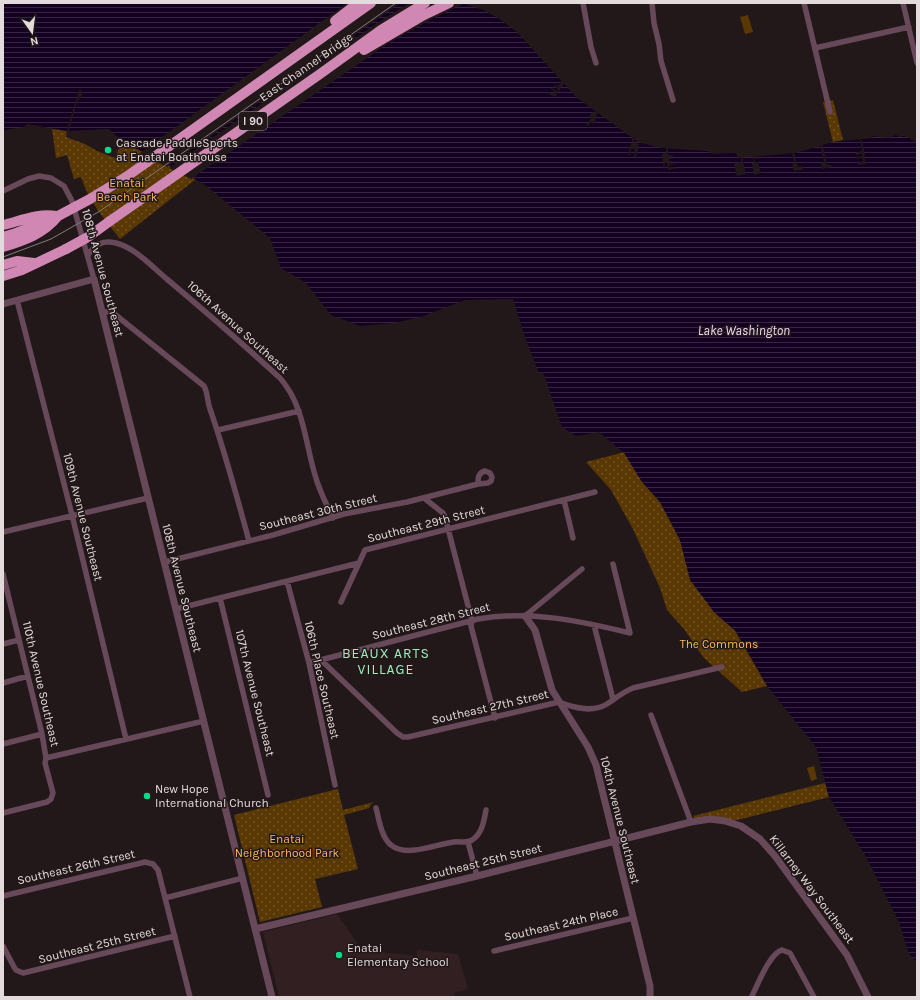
<svg xmlns="http://www.w3.org/2000/svg" width="920" height="1000" font-family="Karla,sans-serif">
	<style>
		.built { fill: #311f21 }
		.green { fill: #5a3804 }
		.park { fill: url(#park-dots) }
		.water { fill: url(#water-rules) }
		.pier { fill: #231819 }
		.lines { fill: none; stroke-linecap: round; stroke-linejoin: round }
		.minor { stroke: #67495a; stroke-width: 5.5 }
		.tertiary { stroke: #67495a; stroke-width: 7 }
		.motorway { stroke: #d187b3; stroke-width: 10 }
		.tram { stroke: #857b7c; stroke-width: 1 }
		.motorway-bridge { stroke: #d187b3; stroke-width: 10 }
		.poi-dot { fill: #0dd98a; stroke: #231819; stroke-width: 1.5 }
		.labels { text-anchor: middle; stroke-width: 3; stroke-linejoin: round; paint-order: stroke }
		.shield { fill: #231819; stroke: #a9a0a1; stroke-width: 1 }
		.shield-label { font-size: 11px; font-weight: bold; fill: #e3dbdb }
		.street-label { font-size: 12px; fill: #e3dbdb; stroke: #231819 }
		.poi-label { font-size: 12px; fill: #e3dbdb; stroke: #231819; text-anchor: start }
		.park-label { font-size: 12px; fill: #feb75b; stroke: #231819 }
		.water-label { font-size: 13px; font-style: italic; fill: #f0d8fc; stroke: #231819 }
		.quarter-label { font-size: 14px; letter-spacing: 1px; fill: #9eecbf; stroke: #231819 }
	</style>
	<defs>
		<pattern id="park-dots" width="8" height="8" patternUnits="userSpaceOnUse"><rect width="8" height="8" fill="#5a3804"/><path d="M2 2h.1M6 6h.1" fill="none" stroke="#725428" stroke-width="1.8" stroke-linecap="round"/></pattern>
		<pattern id="water-rules" width="6" height="5" patternUnits="userSpaceOnUse"><rect width="6" height="5" fill="#140020"/><path d="M0 2.5h6" fill="none" stroke="#362540"/></pattern>
	</defs>
	<rect width="100%" height="100%" fill="#231819"/>
	<path class="built" d="M 337,914 L 362,950 L 417,956 L 417,950 L 458,954 L 468,989 L 454,993 L 455,997 L 279,997 L 263,932 Z"/>
	<path class="green" d="M 748,15 L 753,32 L 745,34 L 740,17 Z
		M 814,766 L 817,779 L 811,781 L 807,768 Z"/>
	<path class="park" d="M 833,100 L 843,140 L 833,142 L 823,102 Z
		M 52,129 L 67,131 L 66,137 L 85,144 L 97,151 L 115,158 L 122,141 L 196,179 L 120,239 C 105,220 88,200 81,177 L 74,179 L 67,155 L 56,158 Z
		M 625,452 L 642,482 L 660,502 L 680,540 L 691,580 L 714,612 L 735,631 L 767,686 L 742,692 L 704,658 L 684,629 L 667,610 L 660,588 L 633,529 L 611,490 L 586,462 Z
		M 825,783 L 829,797 L 729,822 L 695,819 L 693,816 Z
		M 338,789 L 343,810 L 374,802 L 371,804 L 369,808 L 344,815 L 358,869 L 315,879 L 322,907 L 260,922 L 234,815 Z"/>
	<path class="water" d="M 3,3 L 463,3 L 483,10 L 498,18 L 517,32 L 576,97 L 638,142 L 661,148 L 708,151 L 712,154 L 736,153 L 738,158 L 796,153 L 833,142 L 873,138 L 872,136 L 888,138 L 896,135 L 900,137 L 904,136 L 917,142 L 917,962 L 909,954 L 899,922 L 865,855 L 829,797 L 816,747 L 767,686 L 736,631 L 714,612 L 690,580 L 680,540 L 660,502 L 642,482 L 624,453 L 599,432 L 576,436 L 562,427 L 543,372 L 539,373 L 525,337 L 513,299 L 465,300 L 421,317 L 393,323 L 360,326 L 331,315 L 306,283 L 281,268 L 270,238 L 204,184 L 122,141 L 109,129 L 67,131 L 28,124 L 24,127 L 3,130 Z"/>
	<path class="pier" d="M 347,3 L 400,3 L 167,167 L 140,153 Z
		M 409,3 L 465,3 L 432,19 L 389,43 L 191,179 L 169,168 L 377,23 Z
		M 562,80 L 565,82 L 555,97 L 549,94 L 549,92 L 555,94 L 555,92 L 551,89 L 551,88 L 557,91 L 558,89 L 554,87 L 554,85 L 559,87 L 556,84 L 560,85 Z
		M 79,90 L 83,91 L 81,98 L 78,99 L 68,133 L 66,133 Z
		M 597,110 L 599,111 L 596,116 L 598,118 L 595,116 L 594,118 L 596,120 L 593,124 L 590,123 L 588,126 L 586,125 L 591,118 L 589,117 L 592,112 L 594,113 Z
		M 633,136 L 635,137 L 633,143 L 639,144 L 636,157 L 634,157 L 635,149 L 631,149 L 630,155 L 628,155 Z
		M 860,140 L 862,140 L 865,155 L 864,156 L 866,164 L 858,165 L 858,163 L 863,161 L 862,158 L 857,159 L 857,157 L 862,156 L 862,154 L 856,155 L 855,153 L 862,151 Z
		M 822,143 L 827,165 L 831,165 L 832,167 L 822,169 L 821,163 L 824,162 L 820,144 Z
		M 666,148 L 668,148 L 668,155 L 673,155 L 673,156 L 668,157 L 669,158 L 674,159 L 669,159 L 669,161 L 674,162 L 669,162 L 669,164 L 678,164 L 670,165 L 669,167 L 678,168 L 668,170 L 667,163 L 665,163 L 664,171 L 662,154 L 666,153 Z
		M 794,152 L 798,167 L 802,166 L 803,170 L 794,171 L 792,164 L 795,163 L 792,153 Z
		M 753,154 L 755,162 L 758,162 L 761,173 L 754,175 L 752,163 L 754,163 L 752,155 Z
		M 741,157 L 742,157 L 746,174 L 737,176 L 734,164 L 741,162 Z"/>
	<g class="lines">
		<path class="minor" d="M 583,3 L 591,47 L 596,63
			M 652,3 L 654,23 L 659,44 L 661,61 L 673,100
			M 804,3 L 830,112
			M 903,3 L 917,63
			M 815,48 L 909,27
			M 3,191 L 28,179 L 39,176 L 51,178 L 64,186 L 72,201 L 94,279
			M 88,255 C 95,244 103,240 116,243 C 136,248 152,267 168,280 C 206,312 243,344 280,378 C 304,405 305,442 315,475 C 319,490 326,504 333,518
			M 17,300 L 72,515 L 126,739
			M 102,312 L 112,312 L 204,386 C 208,393 207,401 210,409 C 225,452 237,497 249,541
			M 218,430 L 299,411
			M 424,498 L 443,513 L 445,517 L 472,621 L 471,626 L 495,718
			M 564,500 L 573,538
			M 328,507 L 336,509 L 344,514
			M 3,532 L 148,498
			M 165,562 L 273,535 L 344,514 L 407,502 L 478,484 L 488,483 L 491,481 L 492,477 L 490,473 L 485,471 C 478,473 478,478 478,484
			M 3,574 L 42,734 L 46,758 L 45,763 L 53,793 L 51,799 L 47,802 L 3,813
			M 287,581 L 309,663 L 335,785
			M 220,598 L 268,795
			M 341,602 L 359,563
			M 176,609 L 359,563 L 365,550 L 595,492
			M 525,616 L 582,569
			M 594,625 L 613,699
			M 3,644 L 19,640
			M 321,660 L 397,733 L 403,737 L 408,737 L 559,702 C 574,708 592,713 607,704 C 616,698 623,692 633,688 L 722,667
			M 309,663 L 478,619 C 529,610 581,621 630,633 L 613,564
			M 3,683 L 28,676
			M 651,715 L 691,822
			M 3,744 L 42,734
			M 46,758 L 204,721
			M 376,808 C 379,819 381,837 391,845 C 406,858 436,844 454,842 C 460,841 467,844 472,840 C 482,834 484,821 486,810
			M 468,842 L 477,876
			M 3,896 L 137,864 L 145,862 L 153,864 L 158,870 L 190,997
			M 165,898 L 243,878
			M 3,946 L 14,967 L 16,970 L 23,973 L 175,936
			M 494,951 L 633,918
			M 752,996 C 758,984 770,953 782,950 L 790,953 L 814,997"/>
		<path class="tertiary" d="M 3,304 L 94,279 L 272,997
			M 525,616 L 535,630 L 552,690 L 588,747 L 596,765 L 650,986 L 650,997
			M 255,929 L 477,876 L 691,822 L 710,819 L 725,821 L 741,826 L 760,839 L 775,856 L 847,955 L 868,997"/>
		<path class="motorway" d="M 335,21 L 358,3
			M 364,50 L 424,15 L 449,3
			M 126,177 L 371,3
			M 110,221 L 320,74 L 381,30 L 425,3
			M 3,225 C 20,221 38,213 56,216
			M 3,237 L 16,233 L 51,220
			M 3,247 C 23,241 44,234 58,216
			M 3,265 L 17,261 L 34,263
			M 3,276 L 22,270 L 66,249"/>
		<path class="tram" d="M 3,257 L 51,239 L 100,211 L 396,3"/>
		<path class="motorway-bridge" d="M 58,216 L 90,199 L 126,177
			M 66,249 L 88,237 L 110,221"/>
	</g>
	<g class="poi-dot">
		<circle cx="108" cy="150" r="4"/>
		<circle cx="147" cy="796" r="4"/>
		<circle cx="339" cy="955" r="4"/>
	</g>
	<g class="labels">
		<rect class="shield" x="239" y="112" width="28" height="18" rx="3"/>
		<g class="shield-label">
			<text x="253" y="125">I 90</text>
		</g>
		<g class="street-label">
			<text transform="translate(306 67) rotate(-35)" y="4">East Channel Bridge</text>
			<text transform="translate(103 273) rotate(75)" y="4">108th Avenue Southeast</text>
			<text transform="translate(238 327) rotate(42)" y="4">106th Avenue Southeast</text>
			<text transform="translate(318 512) rotate(-14)" y="4">Southeast 30th Street</text>
			<text transform="translate(83 517) rotate(76)" y="4">109th Avenue Southeast</text>
			<text transform="translate(426 524) rotate(-14)" y="4">Southeast 29th Street</text>
			<text transform="translate(182 588) rotate(76)" y="4">108th Avenue Southeast</text>
			<text transform="translate(431 621) rotate(-14)" y="4">Southeast 28th Street</text>
			<text transform="translate(322 680) rotate(77)" y="4">106th Place Southeast</text>
			<text transform="translate(41 684) rotate(77)" y="4">110th Avenue Southeast</text>
			<text transform="translate(255 693) rotate(76)" y="4">107th Avenue Southeast</text>
			<text transform="translate(490 707) rotate(-13)" y="4">Southeast 27th Street</text>
			<text transform="translate(620 820) rotate(76)" y="4">104th Avenue Southeast</text>
			<text transform="translate(483 862) rotate(-14)" y="4">Southeast 25th Street</text>
			<text transform="translate(76 867) rotate(-13)" y="4">Southeast 26th Street</text>
			<text transform="translate(812 889) rotate(53)" y="4">Killarney Way Southeast</text>
			<text transform="translate(561 924) rotate(-13)" y="4">Southeast 24th Place</text>
			<text transform="translate(97 945) rotate(-14)" y="4">Southeast 25th Street</text>
		</g>
		<g class="poi-label">
			<text x="116" y="147">Cascade PaddleSports<tspan x="116" dy="14">at Enatai Boathouse</tspan></text>
			<text x="155" y="793">New Hope<tspan x="155" dy="14">International Church</tspan></text>
			<text x="347" y="952">Enatai<tspan x="347" dy="14">Elementary School</tspan></text>
		</g>
		<g class="park-label">
			<text x="127" y="187">Enatai<tspan x="127" dy="14">Beach Park</tspan></text>
			<text x="719" y="648">The Commons</text>
			<text x="287" y="843">Enatai<tspan x="287" dy="14">Neighborhood Park</tspan></text>
		</g>
		<g class="water-label">
			<text x="744" y="335">Lake Washington</text>
		</g>
		<g class="quarter-label">
			<text x="386" y="658">BEAUX ARTS<tspan x="386" dy="16">VILLAGE</tspan></text>
		</g>
	</g>
	<rect width="920" height="1000" fill="none" stroke="#e3dbdb" stroke-width="8"/>
	<g transform="translate(32 32) rotate(166)" stroke="#231819" stroke-width="3" paint-order="stroke">
	<path d="M0-3L7 15L0 10L-7 15Z" fill="#e3dbdb"/>
	<text y="-6" font-size="11" font-weight="bold" text-anchor="middle" fill="#e3dbdb">N</text>
	</g>
</svg>
